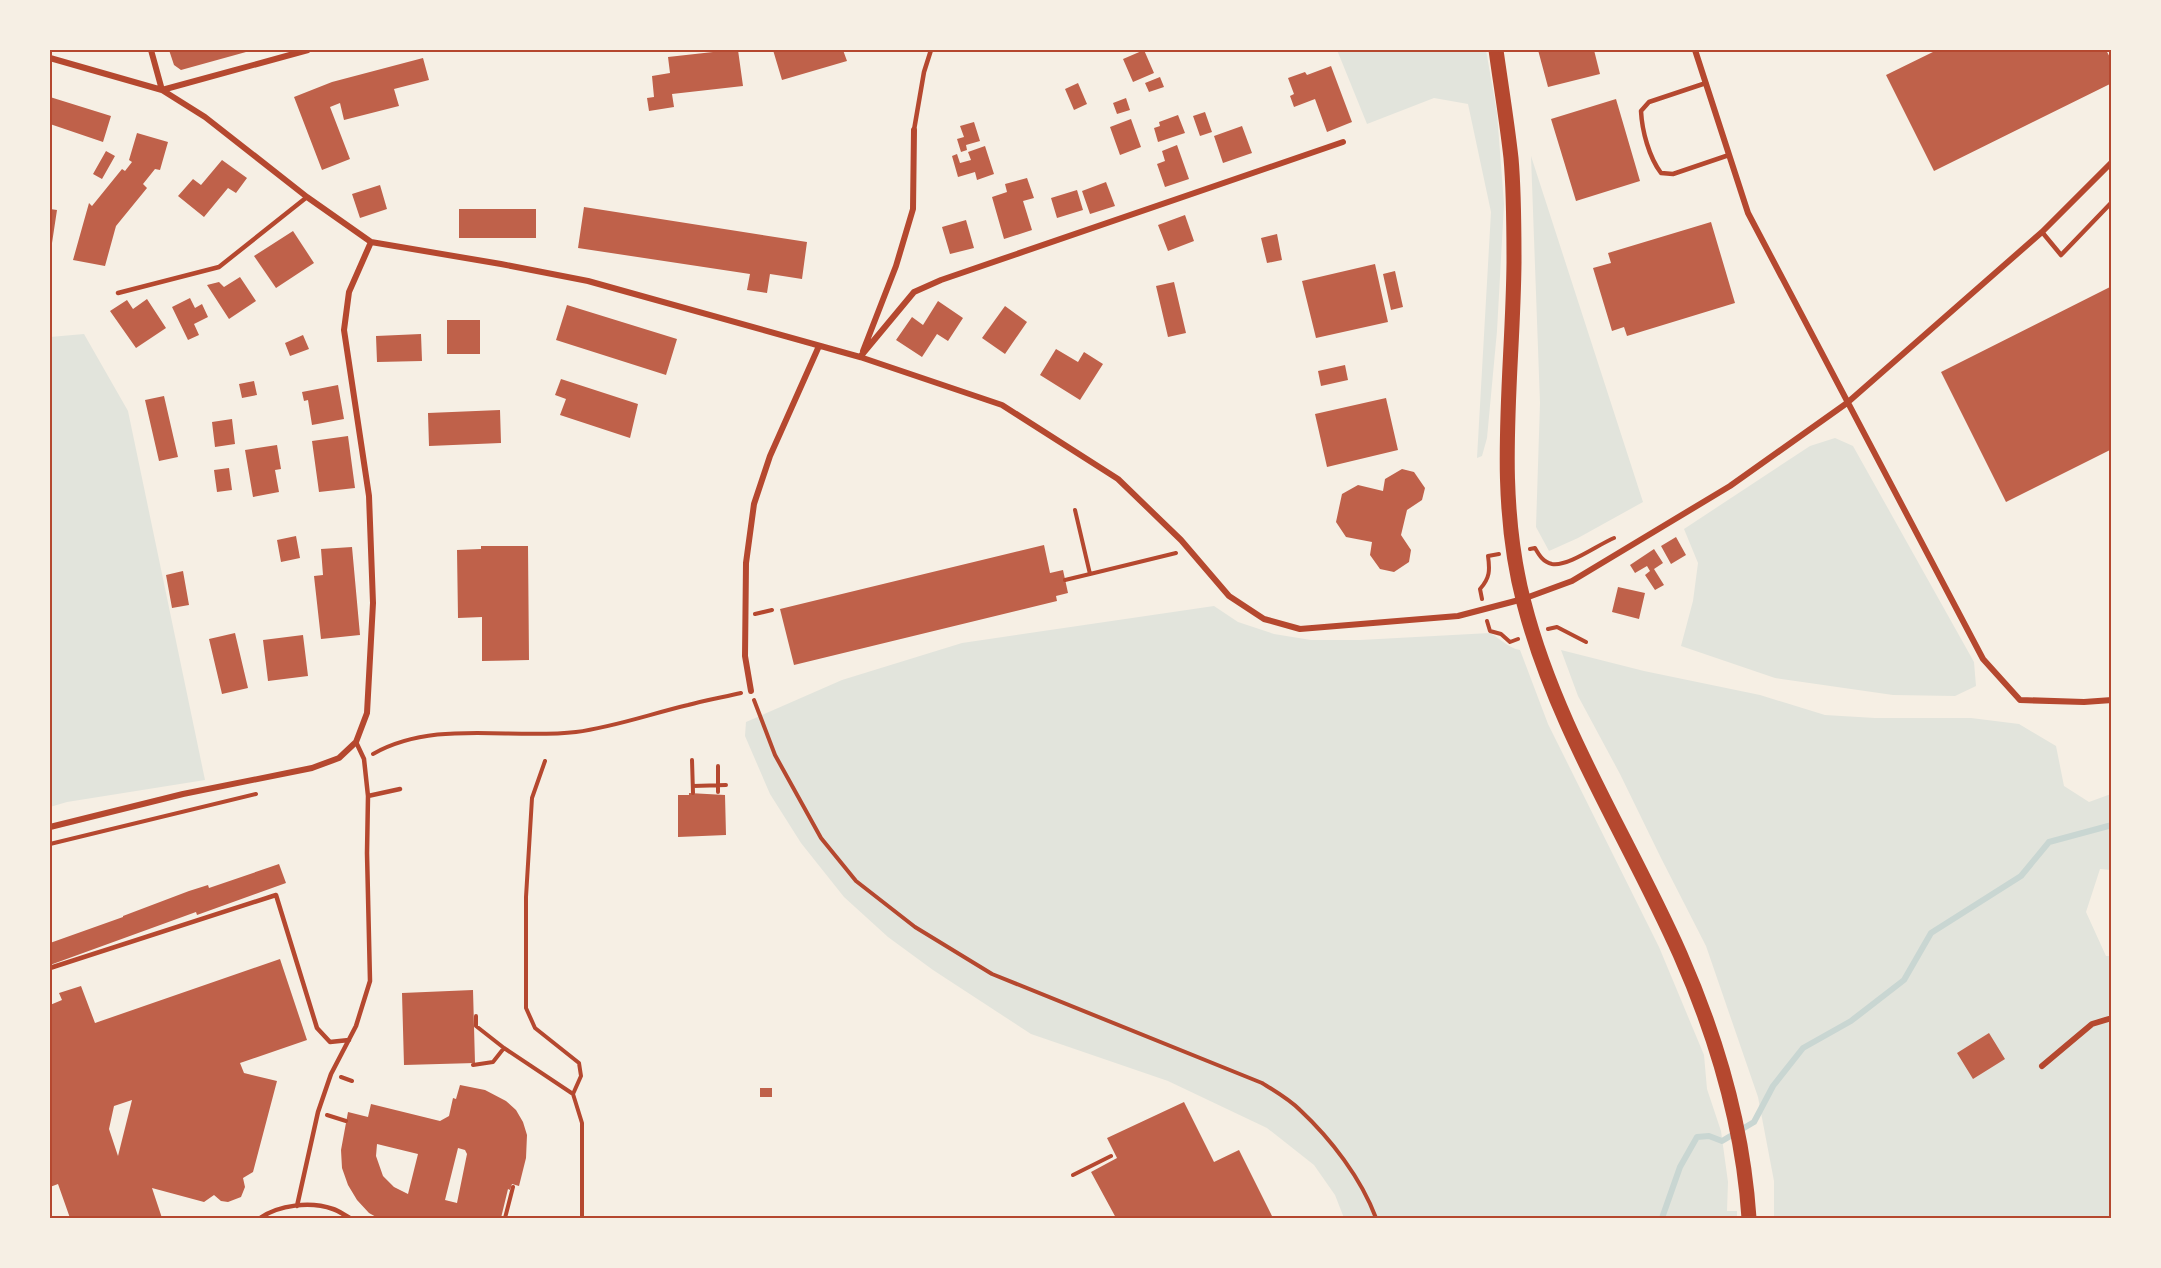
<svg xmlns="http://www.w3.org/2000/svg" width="2161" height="1268" font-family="Mulish,sans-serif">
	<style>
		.green { fill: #e2e4dc }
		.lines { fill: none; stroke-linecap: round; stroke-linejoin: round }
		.stream { stroke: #c9d6d2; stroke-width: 6 }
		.building { fill: #bf614a; fill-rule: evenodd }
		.path { stroke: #b5482f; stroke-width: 4 }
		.service { stroke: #b5482f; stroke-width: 4.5 }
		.minor { stroke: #b5482f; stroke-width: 6 }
		.primary { stroke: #b5482f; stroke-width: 15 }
		.neatline { fill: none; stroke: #b5482f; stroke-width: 2 }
	</style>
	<rect width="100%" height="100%" fill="#f6efe4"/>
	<path class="green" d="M 1337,50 L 1486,50 L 1497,113 L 1504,204 L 1497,331 L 1487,438 L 1482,456 L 1477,458 L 1491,212 L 1468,104 L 1434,98 L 1367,124 Z
		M 1531,156 L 1643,502 L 1578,538 L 1549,551 L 1536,527 L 1540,403 Z
		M 84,334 L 128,411 L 205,780 L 67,802 L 50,807 L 50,337 Z
		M 1835,438 L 1853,446 L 1974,662 L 1976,686 L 1955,696 L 1893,695 L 1775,678 L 1681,646 L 1693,601 L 1698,563 L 1684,529 L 1810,446 Z
		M 1214,606 L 1238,622 L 1274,634 L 1311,640 L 1360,640 L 1490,633 C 1501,639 1508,648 1520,650 L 1548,724 L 1659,947 L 1704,1055 L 1707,1089 L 1721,1131 L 1728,1182 L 1727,1211 L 1737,1211 L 1737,1218 L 1344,1218 L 1335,1195 L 1314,1165 L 1267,1128 L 1168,1081 L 1031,1034 L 933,970 L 888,937 L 844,897 L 801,843 L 770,794 L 745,736 L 746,722 L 842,680 L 962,643 Z
		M 1561,650 L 1644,671 L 1760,695 L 1825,715 L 1875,718 L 1971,718 L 2019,724 L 2056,746 L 2064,786 L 2089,802 L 2111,794 L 2111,870 L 2100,869 L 2086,912 L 2106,956 L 2111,956 L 2111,1218 L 1774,1218 L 1774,1181 L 1758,1097 L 1706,946 L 1661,858 L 1620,774 L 1578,696 Z"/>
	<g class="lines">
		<path class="stream" d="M 1662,1218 L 1680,1167 L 1697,1137 L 1709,1136 L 1722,1141 L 1754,1122 L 1773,1086 L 1803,1048 L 1851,1021 L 1904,980 L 1931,933 L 2021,876 L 2049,842 L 2112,825"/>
	</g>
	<path class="building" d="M 169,50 L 246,50 L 246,52 L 181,70 L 174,65 Z
		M 731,50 L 738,50 L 743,86 L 672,94 L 674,107 L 649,111 L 647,98 L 654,97 L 652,76 L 670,73 L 668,57 Z
		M 773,50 L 843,50 L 847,61 L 782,80 Z
		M 1144,50 L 1154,73 L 1133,82 L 1123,59 Z
		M 1538,50 L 1594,50 L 1600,74 L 1548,87 Z
		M 1937,50 L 2106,50 L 2112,61 L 2112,83 L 1934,171 L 1886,75 Z
		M 423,58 L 429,80 L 394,89 L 399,106 L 344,120 L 340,103 L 330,107 L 350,159 L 322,170 L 294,97 L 332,82 Z
		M 1331,66 L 1352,122 L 1327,132 L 1315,99 L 1294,107 L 1290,96 L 1294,94 L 1288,78 L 1305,72 L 1307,75 Z
		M 1160,77 L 1164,87 L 1149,92 L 1145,83 Z
		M 1078,83 L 1087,104 L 1074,110 L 1065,89 Z
		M 50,97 L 111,116 L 103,142 L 50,124 Z
		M 1126,98 L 1130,110 L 1117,114 L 1113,103 Z
		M 1616,99 L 1640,181 L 1576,201 L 1551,119 Z
		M 1205,112 L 1212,132 L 1200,136 L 1193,116 Z
		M 1178,115 L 1185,133 L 1158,142 L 1154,128 L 1160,126 L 1159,122 Z
		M 1131,119 L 1141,147 L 1120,155 L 1110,127 Z
		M 974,122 L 980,141 L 966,145 L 967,150 L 961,152 L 957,139 L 964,137 L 960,126 Z
		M 1242,126 L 1252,153 L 1223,163 L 1214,136 Z
		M 137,133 L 168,142 L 160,170 L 155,169 L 143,184 L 147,188 L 116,226 L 105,266 L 73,260 L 89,203 L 92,206 L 122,169 L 125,171 L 132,162 L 129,160 Z
		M 1177,145 L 1189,179 L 1165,187 L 1157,164 L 1165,161 L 1162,151 Z
		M 985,146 L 994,174 L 977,180 L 975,172 L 958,177 L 952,156 L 957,154 L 960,163 L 971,160 L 968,152 Z
		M 106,151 L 115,156 L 102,179 L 93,174 Z
		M 222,160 L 247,178 L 236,193 L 228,188 L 204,217 L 178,196 L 193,179 L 201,185 Z
		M 1027,178 L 1034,198 L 1023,201 L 1032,230 L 1004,239 L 992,197 L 1007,192 L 1005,184 Z
		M 1106,182 L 1115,206 L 1090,214 L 1082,191 Z
		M 380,185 L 387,209 L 360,218 L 352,194 Z
		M 1077,190 L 1083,210 L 1057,218 L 1051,198 Z
		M 584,207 L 807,242 L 802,279 L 770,274 L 767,293 L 747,290 L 750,274 L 578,248 Z
		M 50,209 L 57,210 L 52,243 L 50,242 Z
		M 459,209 L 536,209 L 536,238 L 459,238 Z
		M 1185,215 L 1194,241 L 1168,251 L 1158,225 Z
		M 966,220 L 974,248 L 950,254 L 942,227 Z
		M 1711,222 L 1735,303 L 1627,336 L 1624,327 L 1612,331 L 1593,268 L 1611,263 L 1608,253 Z
		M 293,231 L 314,263 L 276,288 L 254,256 Z
		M 1277,234 L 1282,260 L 1267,263 L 1261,238 Z
		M 1375,264 L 1388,322 L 1316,338 L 1302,281 Z
		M 1395,271 L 1403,307 L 1391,310 L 1383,274 Z
		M 240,277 L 256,301 L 229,319 L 207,285 L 219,282 L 224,287 Z
		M 1174,282 L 1186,333 L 1168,337 L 1156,286 Z
		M 2112,286 L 2112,449 L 2006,502 L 1941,372 Z
		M 190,298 L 195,308 L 202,304 L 208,317 L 194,324 L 199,335 L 188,340 L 172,307 Z
		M 147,299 L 166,328 L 136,348 L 110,311 L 127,300 L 133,309 Z
		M 938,301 L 963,318 L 948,341 L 937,334 L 922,357 L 896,340 L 912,317 L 923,325 Z
		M 567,305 L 677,339 L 666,375 L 556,340 Z
		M 1005,306 L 1027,322 L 1005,354 L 982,338 Z
		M 447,320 L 480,320 L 480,354 L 447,354 Z
		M 421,334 L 422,361 L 377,362 L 376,336 Z
		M 303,335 L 309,349 L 290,356 L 285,343 Z
		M 1056,349 L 1078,362 L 1084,352 L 1103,364 L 1080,400 L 1040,375 Z
		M 1345,365 L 1348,380 L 1321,386 L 1318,371 Z
		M 561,379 L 638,404 L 630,438 L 560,415 L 566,399 L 555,395 Z
		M 254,381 L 257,395 L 242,398 L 239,384 Z
		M 338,385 L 344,419 L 312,425 L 308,400 L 304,401 L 302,392 Z
		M 164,396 L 178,457 L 159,461 L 145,400 Z
		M 1386,398 L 1398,450 L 1327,467 L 1315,414 Z
		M 500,410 L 501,443 L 429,446 L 428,413 Z
		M 232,419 L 235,444 L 215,447 L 212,422 Z
		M 348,436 L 355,488 L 319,492 L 312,441 Z
		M 277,445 L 281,469 L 275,470 L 279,492 L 253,497 L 245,450 Z
		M 229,468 L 232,490 L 217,492 L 214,470 Z
		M 1402,469 L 1414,472 L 1425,488 L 1422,500 L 1407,510 L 1401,535 L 1411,550 L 1409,562 L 1394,572 L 1380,569 L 1370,555 L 1372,542 L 1346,537 L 1336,522 L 1342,494 L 1358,485 L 1383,491 L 1385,479 Z
		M 296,536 L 300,558 L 281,562 L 277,540 Z
		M 1676,537 L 1686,555 L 1671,564 L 1661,546 Z
		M 1044,545 L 1050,573 L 1063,570 L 1068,593 L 1056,596 L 1057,601 L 794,665 L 780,609 Z
		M 481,546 L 528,546 L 529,660 L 482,661 L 482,617 L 458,618 L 457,550 L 481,549 Z
		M 352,547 L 360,635 L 321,639 L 314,576 L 323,575 L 321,549 Z
		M 1654,549 L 1663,563 L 1654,569 L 1664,585 L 1655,590 L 1645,575 L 1650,571 L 1647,566 L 1635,573 L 1630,565 Z
		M 183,571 L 189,605 L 172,608 L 166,575 Z
		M 1618,587 L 1645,593 L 1639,619 L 1612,612 Z
		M 235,633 L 248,688 L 222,694 L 209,639 Z
		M 303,635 L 308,676 L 268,681 L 263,640 Z
		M 689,793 L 725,795 L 726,835 L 678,837 L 678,795 L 689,795 Z
		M 279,864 L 286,883 L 197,915 L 196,912 L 50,965 L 50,943 L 123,917 L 123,916 L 189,891 L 208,885 L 209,888 Z
		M 280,959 L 307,1040 L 240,1063 L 244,1073 L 277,1081 L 253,1172 L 243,1178 L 245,1187 L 241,1197 L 228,1202 L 221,1201 L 214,1195 L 204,1202 L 152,1188 L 162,1218 L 70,1218 L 58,1184 L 50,1187 L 50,1005 L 62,1000 L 59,993 L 81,986 L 95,1023 ZM 132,1100 L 118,1156 L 109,1129 L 114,1106 Z
		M 473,990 L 475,1063 L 404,1065 L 402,993 Z
		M 1989,1033 L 2005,1059 L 1973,1079 L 1957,1053 Z
		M 460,1085 L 485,1090 L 506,1101 L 516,1110 L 523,1122 L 527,1135 L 526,1158 L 519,1186 L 512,1184 L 510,1190 L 508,1189 L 501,1218 L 378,1218 L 369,1213 L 357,1200 L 348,1185 L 342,1168 L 341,1150 L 348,1112 L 368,1117 L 371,1104 L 440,1121 L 449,1116 L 453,1098 L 456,1099 ZM 377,1144 L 418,1154 L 408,1194 L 394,1187 L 383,1176 L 376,1156 ZM 458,1148 L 465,1150 L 467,1154 L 457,1203 L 445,1200 Z
		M 760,1088 L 772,1088 L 772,1097 L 760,1097 Z
		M 1184,1102 L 1214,1162 L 1239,1150 L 1273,1218 L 1116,1218 L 1091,1172 L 1117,1158 L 1107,1138 Z"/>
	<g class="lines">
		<path class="path" d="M 1075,510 L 1090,574 L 1176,553
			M 1530,549 L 1535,548 C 1539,555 1543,562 1552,564 C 1568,567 1599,544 1614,538
			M 1065,580 L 1090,574
			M 1482,599 L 1480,589 C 1490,578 1490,570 1488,556 L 1499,554
			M 755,614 L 772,610
			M 1487,621 L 1490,631 L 1501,634 L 1510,642 L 1518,639
			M 1548,629 L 1557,627 L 1586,642
			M 754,700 L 775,755 L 821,838 L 856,881 L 915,927 L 992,974 L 1262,1083 C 1275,1091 1289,1099 1300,1110 C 1331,1139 1361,1178 1376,1218
			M 373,754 C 435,719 509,740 576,732 C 614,727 650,714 688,705 C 705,700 724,697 741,693
			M 692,760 L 693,793
			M 545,761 L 532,798 L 526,897 L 526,1008 L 535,1028 L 579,1063 L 581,1076 L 573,1094 L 582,1123 L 582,1218
			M 718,766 L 718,792
			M 693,786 L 726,785
			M 50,844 L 256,794
			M 476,1016 L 476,1026 L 504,1048 L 573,1094
			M 473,1065 L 493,1062 L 504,1048
			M 341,1077 L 352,1081
			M 327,1115 L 346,1121
			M 1073,1175 L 1111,1156
			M 505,1218 L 513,1187"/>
		<path class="service" d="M 1706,83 L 1649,102 L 1641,111 C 1642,131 1649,157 1661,173 L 1673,174 L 1729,155
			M 914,130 L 924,72 L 931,50
			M 2042,232 L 2061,255 L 2112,202
			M 118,293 L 219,267 L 307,197
			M 368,796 L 400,789
			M 50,968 L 276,895 L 317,1028 L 330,1042 L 349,1040
			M 297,1206 L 318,1112 L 331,1074 L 356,1026 L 370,981 L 367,853 L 368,796 L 364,759 L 356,742
			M 260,1218 C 279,1205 310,1201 333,1209 C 339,1211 344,1215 350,1218"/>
		<path class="minor" d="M 151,50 L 162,90
			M 1695,50 L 1748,213 L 1983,659 L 2020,700 L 2084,702 L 2112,700
			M 50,58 L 162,90 L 205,117 L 307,197 L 371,242 L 501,264 L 588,281 L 860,357 L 1002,405 L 1118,479 L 1181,540 L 1229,596 L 1264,619 L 1300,629 L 1458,616 L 1523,599 L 1572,581 L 1730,486 L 1847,403 L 2042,232 L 2112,162
			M 162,90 L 308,50
			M 863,351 L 896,266 L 913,209 L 914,130
			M 860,357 L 914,292 L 941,280 L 1343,142
			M 751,691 L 745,656 L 746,563 L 754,504 L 770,456 L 819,346
			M 50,827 L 183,794 L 312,768 L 339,758 L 356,742 L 367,713 L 373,603 L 369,496 L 344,330 L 349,292 L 371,242
			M 2042,1066 L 2092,1024 L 2112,1018"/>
		<path class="primary" d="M 1496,50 C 1501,86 1507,122 1511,158 C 1514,192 1514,228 1514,262 C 1513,377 1494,489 1524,603 C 1556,728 1628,837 1680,954 C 1717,1038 1743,1127 1749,1218"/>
	</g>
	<rect width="2161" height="1268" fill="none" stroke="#f6efe4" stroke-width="102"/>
	<rect x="51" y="51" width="2059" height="1166" class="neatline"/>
</svg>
